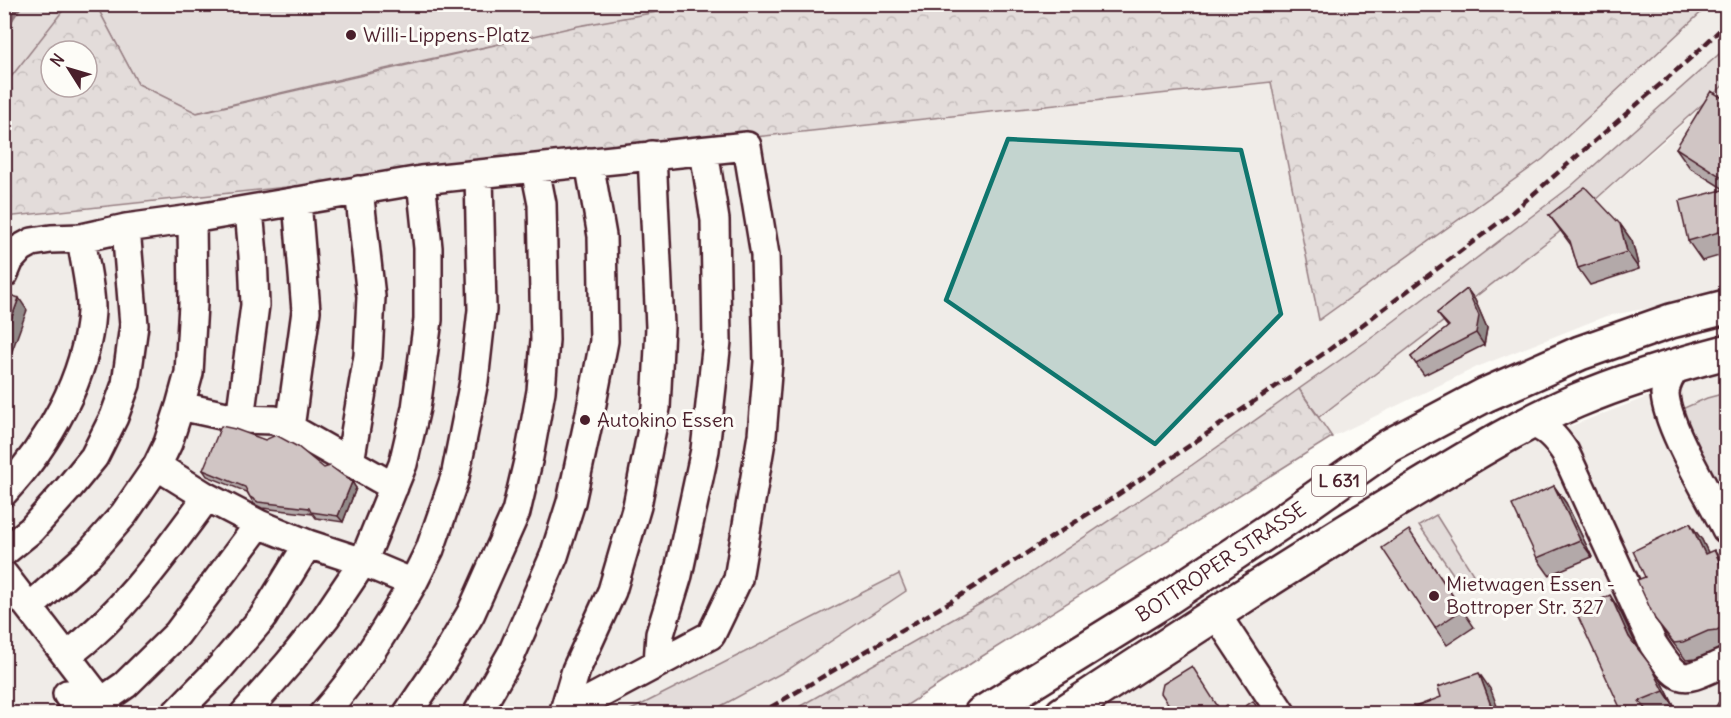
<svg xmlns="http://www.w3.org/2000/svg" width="1731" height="718" font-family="Delius,sans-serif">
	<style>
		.built { fill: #f0ece8 }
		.grass { fill: #e3dcda; stroke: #967e82; stroke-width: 1.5 }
		.forest { fill: url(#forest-crowns); stroke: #967e82; stroke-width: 1.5; fill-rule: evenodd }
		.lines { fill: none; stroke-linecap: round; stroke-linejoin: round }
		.stream { stroke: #91777b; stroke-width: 8 }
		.minor-casing { stroke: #4a1f2b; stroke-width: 32 }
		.major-casing { stroke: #4a1f2b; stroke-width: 38 }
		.minor { stroke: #fdfcf7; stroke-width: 27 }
		.major { stroke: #fdfcf7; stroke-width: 33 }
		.rail { stroke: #4a1f2b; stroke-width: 4.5; stroke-dasharray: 9 4.5; stroke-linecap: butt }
		.wall { fill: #b3a9a9; stroke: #4a1f2b; stroke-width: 1.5 }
		.shaded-wall { fill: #928a89; stroke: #4a1f2b; stroke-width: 1.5 }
		.building { fill: #d0c5c4; stroke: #4a1f2b; stroke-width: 1.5 }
		.marked { fill: #0f766e; fill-opacity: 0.2; stroke: #0f766e; stroke-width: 4.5; stroke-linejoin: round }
		.poi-dot { fill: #4a1f2b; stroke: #fdfcf7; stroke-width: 2 }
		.labels { text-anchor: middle; stroke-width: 6; stroke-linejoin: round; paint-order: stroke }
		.shield { fill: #fdfcf7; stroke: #806168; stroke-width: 1.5 }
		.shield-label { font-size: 18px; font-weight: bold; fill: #4a1f2b }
		.poi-label { font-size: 20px; fill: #4a1f2b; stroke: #fdfcf7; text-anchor: start }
		.street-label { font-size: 20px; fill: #4a1f2b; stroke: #fdfcf7 }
	</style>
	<defs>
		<pattern id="forest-crowns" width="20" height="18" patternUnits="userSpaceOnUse" patternTransform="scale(1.5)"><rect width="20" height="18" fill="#e3dcda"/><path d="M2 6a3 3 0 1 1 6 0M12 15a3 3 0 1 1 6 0" fill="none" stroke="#c4bcbb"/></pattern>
	</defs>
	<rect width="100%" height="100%" fill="#fdfcf7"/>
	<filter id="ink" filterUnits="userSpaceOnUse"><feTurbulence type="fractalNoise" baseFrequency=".0167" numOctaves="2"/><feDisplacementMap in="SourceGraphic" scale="12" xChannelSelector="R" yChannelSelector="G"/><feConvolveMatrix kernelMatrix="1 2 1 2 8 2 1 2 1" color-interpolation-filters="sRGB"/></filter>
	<g filter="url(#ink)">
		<path class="built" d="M 1709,5 L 1726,5 L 1726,48 L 1570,187 L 1377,334 L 1192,465 L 1008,588 L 788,713 L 708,713 L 789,669 L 905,591 L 899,574 L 625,713 L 5,713 L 4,217 L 1271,82 L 1319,319 L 1683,29 Z
			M 1726,84 L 1726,294 L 1606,316 L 1477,367 L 1332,437 L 1319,417 L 1557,234 L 1662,143 Z
			M 1726,367 L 1726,713 L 1089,714 L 1526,443 Z"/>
		<path class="grass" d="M 5,4 L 68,5 L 5,86 L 4,5 Z
			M 96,5 L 697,5 C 529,35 362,73 196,113 L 138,84 Z
			M 1726,48 L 1726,83 L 1557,234 L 1319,417 L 1299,389 L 1377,334 L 1570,187 Z
			M 1726,393 L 1726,515 L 1675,412 L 1707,398 Z
			M 1436,515 L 1473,574 L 1460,584 L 1419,525 Z
			M 899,574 L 906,591 L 789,669 L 708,713 L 625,713 Z"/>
		<path class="forest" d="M 68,4 L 96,5 L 138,84 L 197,113 L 578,26 L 697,5 L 1709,5 L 1543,159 L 1319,320 L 1271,82 L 5,217 L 4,86 ZM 51,51 L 87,51 L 87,87 L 51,87 Z
			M 1299,389 L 1332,437 L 981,657 L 895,713 L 788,713 L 1008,588 L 1192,465 Z"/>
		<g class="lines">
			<path class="stream" d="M 4,27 L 19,4"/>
			<defs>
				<path id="minor" d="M 359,190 L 371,297 L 368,356 L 350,462 L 394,487
					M 297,201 L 306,311 L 290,428 L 350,462
					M 249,210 L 253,255 L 255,305 L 240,419 L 275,420 L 290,428
					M 192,219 L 193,304 L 189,373 L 180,406 L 240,419
					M 4,274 L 10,260 L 21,248 L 32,242 L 51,239 L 81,238 L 126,228 L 192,219 L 421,180 L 747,146 L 765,255 L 768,362 L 762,435 L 738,579 L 711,635 L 563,714
					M 1678,365 C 1672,373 1665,383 1665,394 C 1667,428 1710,496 1726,529
					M 180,406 L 168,443 L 157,466 L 207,497
					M 1531,423 C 1548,429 1555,437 1565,452 L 1653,644 C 1682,688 1682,681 1726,662
					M 4,492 C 48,445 87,377 91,312 C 92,291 84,260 81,238
					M 4,552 L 31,530 L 67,490 L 94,457 L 114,417 L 126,384 L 134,325 L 126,228
					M 4,575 L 111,714
					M 413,583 L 430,549 L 455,477 L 474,381 L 482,310 L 479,175
					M 30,607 L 89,554 L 124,514 L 157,466
					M 1216,614 L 1282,714
					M 67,656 C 124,612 165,554 207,497 L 259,524
					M 658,663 L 660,634 L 678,575 L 705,450 L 717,341 L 715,220 L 704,151
					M 67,694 L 81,714
					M 102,701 L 125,685 L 177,634 L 259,524 L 308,544 L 263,617 L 218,670 L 175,714
					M 244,714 L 288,664 L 326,617 L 363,562 L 308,544
					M 323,714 C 359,674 386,629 413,583 L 363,562 L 403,464 L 416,408 L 428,320 L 428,248 L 421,180
					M 407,714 L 439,667 L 471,613 L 516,512 L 529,457 L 541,391 L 545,340 L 542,204 L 535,169
					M 477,714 L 512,653 L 554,556 L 571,502 L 590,414 L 604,341 L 602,236 L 589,162
					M 563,714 L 576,670 L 612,591 L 637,506 L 656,408 L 660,327 L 652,155"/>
				<g id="major">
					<path id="s1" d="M 981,714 L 1160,603 L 1283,521 L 1389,446 L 1485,395 L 1580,353 L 1671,321 L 1726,307"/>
					<path d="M 1062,714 C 1172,642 1282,570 1394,502 C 1453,467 1512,428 1576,401 C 1625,380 1676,365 1726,352"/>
				</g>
			</defs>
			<use href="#minor" class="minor-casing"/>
			<use href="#major" class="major-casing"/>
			<use href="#minor" class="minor"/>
			<use href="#major" class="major"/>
			<path class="rail" d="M 759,714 L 950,602 L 1116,496 L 1326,352 L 1509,215 L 1693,56 L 1726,24"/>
		</g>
		<path class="wall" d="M 1726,100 L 1726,254 L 1702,261 L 1688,241 L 1724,189 L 1690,168 L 1676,148 Z
			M 1549,215 L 1620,224 L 1632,241 L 1639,269 L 1590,285 L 1578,268 L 1571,245 Z
			M 1467,289 L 1475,300 L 1487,328 L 1484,345 L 1424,375 L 1411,357 L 1448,327 L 1437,313 Z
			M 324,468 L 352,482 L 356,488 L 343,522 L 316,518 L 313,514 L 262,508 L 254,504 L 250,497 L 247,492 L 207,476 L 203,470 Z
			M 1554,486 L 1566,503 L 1592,557 L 1549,575 L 1537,558 Z
			M 1702,540 L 1708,553 L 1726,568 L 1726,647 L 1720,648 L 1695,659 L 1686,660 L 1655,619 Z
			M 1420,547 L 1474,627 L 1447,645 L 1435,628 Z
			M 1620,611 L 1638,649 L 1662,682 L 1674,706 L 1658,714 L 1623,714 Z"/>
		<path class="shaded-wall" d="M 1620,224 L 1632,241 L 1639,269 L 1627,252 Z
			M 1467,289 L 1475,300 L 1487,328 L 1484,345 L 1476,333 Z
			M 19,298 L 27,310 L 4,373 L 4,338 Z
			M 352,482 L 356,488 L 343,522 L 338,516 Z
			M 1554,486 L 1566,503 L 1592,557 L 1580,540 Z
			M 1690,523 L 1702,540 L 1717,571 L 1705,554 Z
			M 1714,550 L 1726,567 L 1726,576 Z
			M 1610,595 L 1620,611 L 1640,653 L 1629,637 Z
			M 1651,666 L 1662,682 L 1674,706 L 1664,691 Z
			M 1479,673 L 1491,690 L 1500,714 L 1494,714 Z"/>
		<path class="building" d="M 1711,91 L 1726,100 L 1726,180 L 1676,148 Z
			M 1585,187 L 1620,224 L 1627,252 L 1578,268 L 1570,241 L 1549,215 Z
			M 1726,189 L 1726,230 L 1688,241 L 1679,201 Z
			M 1467,289 L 1479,316 L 1476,333 L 1416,364 L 1411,357 L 1449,326 L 1437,313 Z
			M 4,293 L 19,298 L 4,338 Z
			M 221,426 L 235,429 L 265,440 L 276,435 L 298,447 L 324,468 L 330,466 L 352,482 L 338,516 L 311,512 L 309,508 L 258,502 L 250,497 L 245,487 L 203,470 Z
			M 1554,486 L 1580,540 L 1537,558 L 1512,505 Z
			M 1690,523 L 1705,554 L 1714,550 L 1726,576 L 1726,625 L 1717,630 L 1708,631 L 1683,642 L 1674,643 L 1655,619 L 1637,580 L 1645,577 L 1633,551 Z
			M 1409,530 L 1462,610 L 1435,628 L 1382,548 Z
			M 1610,595 L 1629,637 L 1651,666 L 1664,691 L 1639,701 L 1651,714 L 1623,714 L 1576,612 Z
			M 1192,666 L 1220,710 L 1227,705 L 1233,714 L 1175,714 L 1161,693 L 1163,684 Z
			M 1479,673 L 1494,714 L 1396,714 L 1441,697 L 1438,687 Z
			M 1726,690 L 1726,714 L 1712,713 Z
			M 1253,701 L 1261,714 L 1236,714 L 1236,713 Z"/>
	</g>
	<path class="marked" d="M 1008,139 L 1241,150 L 1281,314 L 1155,444 L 946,300 Z"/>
	<g class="poi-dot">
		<circle cx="351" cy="35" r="6"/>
		<circle cx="585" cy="420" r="6"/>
		<circle cx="1434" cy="596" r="6"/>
	</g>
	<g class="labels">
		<rect class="shield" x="1312" y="466" width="54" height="30" rx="4.5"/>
		<g class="shield-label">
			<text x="1339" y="487">L 631</text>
		</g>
		<g class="poi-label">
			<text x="363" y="42">Willi-Lippens-Platz</text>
			<text x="597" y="427">Autokino Essen</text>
			<text x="1446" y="591">Mietwagen Essen -<tspan x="1446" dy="23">Bottroper Str. 327</tspan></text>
		</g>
		<g class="street-label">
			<text dy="7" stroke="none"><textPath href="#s1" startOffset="284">BOTTROPER STRASSE</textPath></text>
		</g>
	</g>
	<rect width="1731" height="718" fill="none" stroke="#fdfcf7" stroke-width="24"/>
	<rect x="12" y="12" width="1707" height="694" fill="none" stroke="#4a1f2b" stroke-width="2" filter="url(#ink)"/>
	<g transform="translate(69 69) rotate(307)"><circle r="28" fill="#fdfcf7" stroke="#b5a4a5" stroke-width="1.5"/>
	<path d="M0-4.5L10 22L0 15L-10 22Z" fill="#4a1f2b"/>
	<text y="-9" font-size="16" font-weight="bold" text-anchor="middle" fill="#4a1f2b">N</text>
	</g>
</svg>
